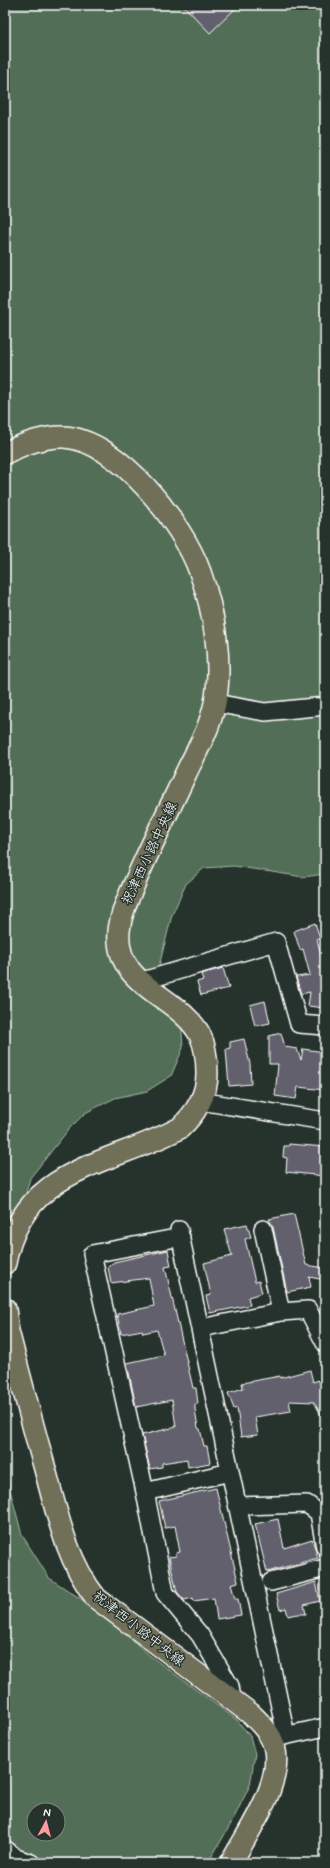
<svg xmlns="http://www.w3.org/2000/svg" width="330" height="1868" font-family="Mynerve,'Klee One',sans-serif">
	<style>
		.green { fill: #526e56; stroke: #a8b6aa; fill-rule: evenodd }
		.building { fill: #62606c; stroke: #fff }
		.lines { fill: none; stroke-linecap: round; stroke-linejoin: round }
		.minor-casing { stroke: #fff; stroke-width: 20 }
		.major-casing { stroke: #fff; stroke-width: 24 }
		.minor { stroke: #26332d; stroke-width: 17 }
		.major { stroke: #706f59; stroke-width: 21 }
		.labels { text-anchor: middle; stroke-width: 3; stroke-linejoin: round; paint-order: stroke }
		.street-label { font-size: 14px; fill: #fff; stroke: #26332d }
	</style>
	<rect width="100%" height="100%" fill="#26332d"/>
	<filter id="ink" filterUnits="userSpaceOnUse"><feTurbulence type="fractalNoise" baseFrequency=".025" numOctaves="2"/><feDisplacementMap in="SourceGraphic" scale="8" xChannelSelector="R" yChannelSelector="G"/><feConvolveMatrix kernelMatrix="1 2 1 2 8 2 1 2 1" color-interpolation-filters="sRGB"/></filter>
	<g filter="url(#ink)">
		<path class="green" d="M 5,5 L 325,5 L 325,874 L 303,877 L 234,866 L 204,868 L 186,884 L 172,915 L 159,966 L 168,992 L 181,1018 L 183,1048 L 171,1076 L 147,1091 L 115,1098 L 85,1113 L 69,1129 L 30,1178 L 15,1236 L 6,1299 L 5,1327 Z
			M 5,1430 L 9,1486 L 22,1535 L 49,1578 L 101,1612 L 149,1655 L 237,1720 L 250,1736 L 255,1754 L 250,1785 L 232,1822 L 208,1863 L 5,1863 ZM 34,1810 L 58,1810 L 58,1834 L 34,1834 Z"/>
		<path class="building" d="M 183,5 L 239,5 L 210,33 Z
			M 315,923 L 320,938 L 317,939 L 325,973 L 325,1008 L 308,1006 L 310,992 L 301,994 L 296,977 L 310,975 L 303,949 L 300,950 L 294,931 Z
			M 223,968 L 229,988 L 201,995 L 197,982 L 203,980 L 201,974 Z
			M 265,1001 L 270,1023 L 255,1026 L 250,1005 Z
			M 281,1033 L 285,1047 L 297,1049 L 301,1060 L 303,1049 L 325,1052 L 325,1090 L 298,1087 L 296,1099 L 275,1096 L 278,1064 L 269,1064 L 269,1036 Z
			M 244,1039 L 250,1064 L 251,1084 L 229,1086 L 226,1049 L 230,1048 L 230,1042 Z
			M 289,1144 L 325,1147 L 325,1176 L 286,1172 L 287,1158 L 283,1157 L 284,1146 L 289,1146 Z
			M 294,1214 L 306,1265 L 325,1268 L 325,1280 L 309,1277 L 311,1287 L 287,1292 L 273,1227 L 269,1219 Z
			M 247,1224 L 251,1237 L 245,1239 L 255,1282 L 259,1281 L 262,1293 L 248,1297 L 250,1305 L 210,1313 L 206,1296 L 211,1295 L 204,1263 L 232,1256 L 224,1229 Z
			M 168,1250 L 171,1266 L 165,1267 L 193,1388 L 196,1388 L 198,1404 L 195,1404 L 195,1409 L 198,1428 L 200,1429 L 204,1446 L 207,1446 L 210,1463 L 188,1467 L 187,1459 L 162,1463 L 162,1467 L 150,1469 L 142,1435 L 176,1427 L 172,1400 L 136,1407 L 127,1363 L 164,1355 L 157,1330 L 143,1333 L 142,1330 L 121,1334 L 117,1314 L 154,1306 L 149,1278 L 111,1283 L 108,1267 L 114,1262 Z
			M 310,1370 L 313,1382 L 319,1380 L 325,1402 L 325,1422 L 314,1402 L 289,1401 L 291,1411 L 255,1417 L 258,1435 L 241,1437 L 237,1408 L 234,1409 L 228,1393 L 243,1388 L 242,1383 L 280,1376 L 280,1378 Z
			M 216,1488 L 238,1582 L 231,1584 L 235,1599 L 238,1599 L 241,1615 L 217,1619 L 214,1598 L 194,1601 L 193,1598 L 184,1600 L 177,1592 L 169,1557 L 176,1556 L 176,1553 L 180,1552 L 175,1526 L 165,1528 L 159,1501 Z
			M 278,1519 L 284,1548 L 312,1539 L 318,1558 L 267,1572 L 255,1524 Z
			M 316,1582 L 320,1601 L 304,1605 L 306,1614 L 298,1614 L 288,1616 L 286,1608 L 280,1610 L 276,1594 Z"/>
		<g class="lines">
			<defs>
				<path id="minor" d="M 215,703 L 265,712 L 325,706
					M 139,982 L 276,942 L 299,1024 L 325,1026
					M 200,1101 L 325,1121
					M 263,1229 L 281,1312
					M 179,1230 L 286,1735
					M 181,1237 L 92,1254 L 145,1492 L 165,1593 L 200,1635 L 230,1686 L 232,1700
					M 201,1328 L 281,1312 L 308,1310 L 325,1343
					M 145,1492 L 230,1472
					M 238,1506 L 307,1504 L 319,1513 L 325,1547
					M 271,1582 L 325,1568
					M 275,1738 L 325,1727
					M 5,1849 L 16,1858 L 31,1863"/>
				<path id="major" d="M 5,453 C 23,444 44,436 64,437 C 119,440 183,524 200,572 C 214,611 223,662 215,703 C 210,728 197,750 186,773 C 171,806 154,839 139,873 C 131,892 121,911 119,931 C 114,987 179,995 200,1035 C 206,1047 207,1062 207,1074 C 207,1095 195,1114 180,1128 C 109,1166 23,1166 5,1263
					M 5,1309 L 8,1331 C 20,1377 32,1423 45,1469 C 57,1514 67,1561 96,1598 L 251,1714 C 259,1722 266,1728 271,1738 C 290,1775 248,1831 231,1863"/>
			</defs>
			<use href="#minor" class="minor-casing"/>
			<use href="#major" class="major-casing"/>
			<use href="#minor" class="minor"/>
			<use href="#major" class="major"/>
		</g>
	</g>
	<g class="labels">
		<g class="street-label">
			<text transform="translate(149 853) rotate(-65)" y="5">祝津西小路中央線</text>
			<text transform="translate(139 1628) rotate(38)" y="5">祝津西小路中央線</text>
		</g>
	</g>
	<rect width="330" height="1868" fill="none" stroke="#26332d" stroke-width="20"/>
	<rect x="10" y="10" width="310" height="1848" fill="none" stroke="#fff" stroke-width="1.5" filter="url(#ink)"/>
	<g transform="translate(46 1822) rotate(7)"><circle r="19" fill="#26332d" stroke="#7d8581"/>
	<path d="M0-3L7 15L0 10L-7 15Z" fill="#ff9aa2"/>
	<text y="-6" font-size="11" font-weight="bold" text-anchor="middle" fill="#ffffff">N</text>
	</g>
</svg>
